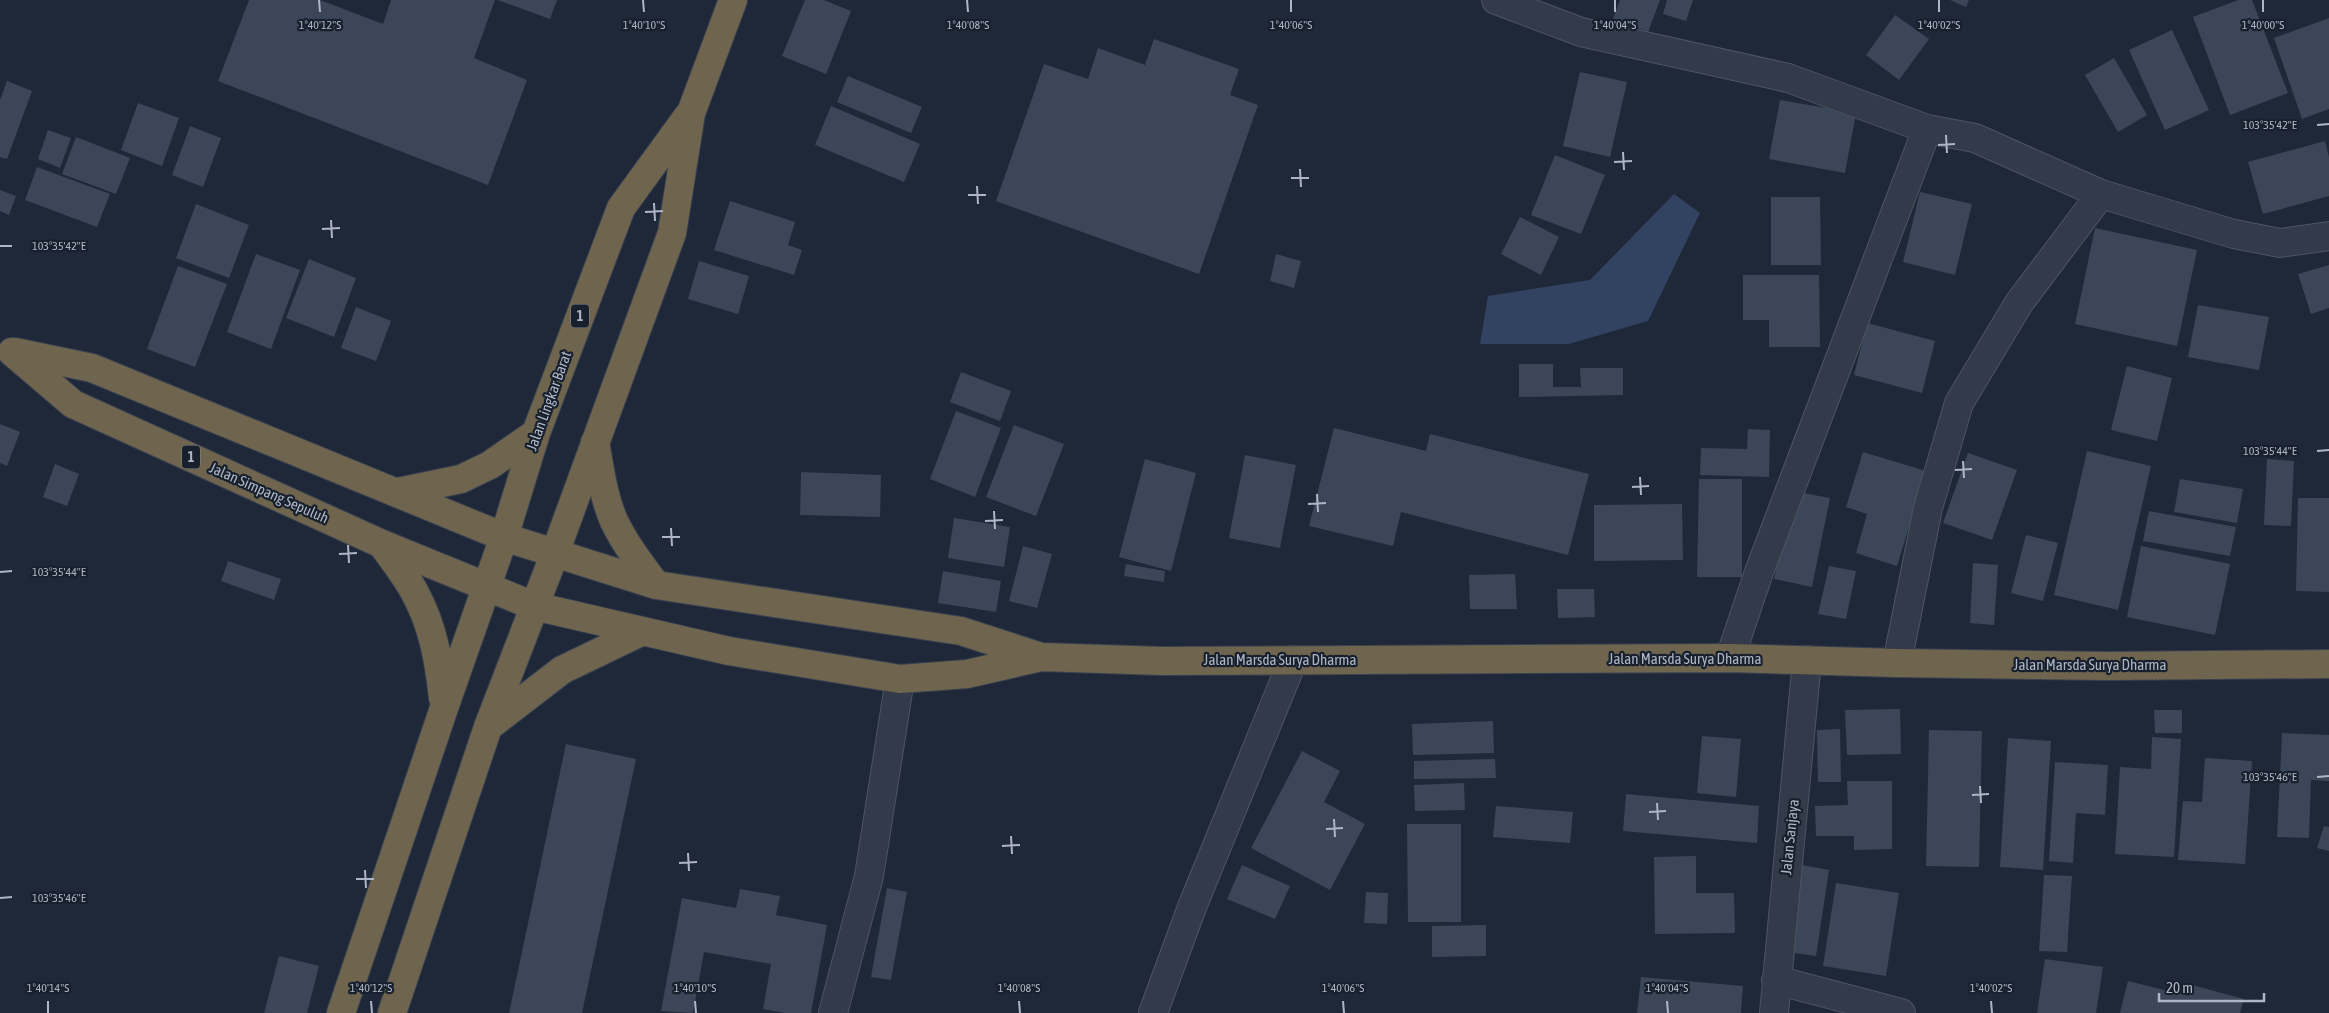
<svg xmlns="http://www.w3.org/2000/svg" width="2329" height="1013" font-family="'Asap Condensed',sans-serif">
	<style>
		.water { fill: #324261 }
		.building { fill: #3b4659 }
		.lines { fill: none; stroke-linecap: round; stroke-linejoin: round }
		.minor-casing { stroke: #4d5564; stroke-width: 30 }
		.highway-casing { stroke: #3a4250; stroke-width: 30 }
		.minor { stroke: #333a49; stroke-width: 28 }
		.highway { stroke: #6f654f; stroke-width: 28 }
		.ticks { fill: none; stroke: #adb5c6; stroke-width: 2 }
		.labels { text-anchor: middle; stroke-width: 4.5; stroke-linejoin: round; paint-order: stroke }
		.shield { fill: #18202d; stroke: #808898; stroke-width: 1 }
		.shield-label { font-size: 14px; font-weight: bold; fill: #adb5c6 }
		.street-label { font-size: 15px; fill: #adb5c6; stroke: #18202d }
		.ticks-label { font-size: 12px; text-anchor: middle; fill: #adb5c6; stroke: #18202d; stroke-width: 4.5; stroke-linejoin: round; paint-order: stroke }
	</style>
	<rect width="100%" height="100%" fill="#1f2839"/>
	<path class="water" d="M 1674,194 L 1700,213 L 1648,321 L 1569,344 L 1480,344 L 1488,296 L 1590,280 Z"/>
	<path class="building" d="M 249,0 L 320,0 L 383,24 L 391,0 L 495,0 L 474,58 L 527,80 L 488,185 L 218,81 Z
		M 498,0 L 557,0 L 550,19 Z
		M 805,0 L 824,0 L 851,11 L 826,74 L 782,56 Z
		M 1620,0 L 1660,0 L 1648,32 L 1613,19 Z
		M 1667,0 L 1693,0 L 1686,21 L 1663,14 Z
		M 1950,0 L 1969,0 L 1966,7 Z
		M 2238,0 L 2252,0 L 2288,93 L 2230,115 L 2193,17 Z
		M 1895,15 L 1929,39 L 1899,80 L 1866,55 Z
		M 2329,18 L 2329,109 L 2302,119 L 2274,38 Z
		M 2172,30 L 2209,110 L 2165,130 L 2129,50 Z
		M 1154,39 L 1239,69 L 1230,95 L 1258,105 L 1199,274 L 996,201 L 1044,64 L 1088,79 L 1098,48 L 1145,65 Z
		M 2114,58 L 2147,115 L 2118,132 L 2085,75 Z
		M 1580,72 L 1627,82 L 1610,157 L 1563,146 Z
		M 848,76 L 922,107 L 911,133 L 837,102 Z
		M 7,81 L 32,91 L 7,159 L 0,157 L 0,100 Z
		M 1780,100 L 1856,113 L 1845,173 L 1769,159 Z
		M 138,103 L 179,118 L 162,166 L 121,150 Z
		M 831,106 L 920,144 L 904,182 L 815,145 Z
		M 190,126 L 221,138 L 203,187 L 172,175 Z
		M 48,130 L 71,138 L 60,168 L 38,159 Z
		M 76,137 L 130,158 L 116,194 L 62,174 Z
		M 2325,141 L 2329,157 L 2329,196 L 2263,214 L 2248,162 Z
		M 1555,155 L 1605,175 L 1581,234 L 1531,215 Z
		M 37,167 L 110,194 L 97,227 L 25,200 Z
		M 0,190 L 16,196 L 9,215 L 0,211 Z
		M 1920,192 L 1972,204 L 1955,275 L 1903,262 Z
		M 1771,197 L 1820,197 L 1821,265 L 1771,265 Z
		M 730,201 L 795,222 L 788,245 L 802,250 L 794,275 L 714,250 Z
		M 196,204 L 249,225 L 229,278 L 176,258 Z
		M 1520,217 L 1559,237 L 1541,275 L 1501,254 Z
		M 2095,228 L 2197,250 L 2177,346 L 2075,324 Z
		M 256,254 L 300,270 L 271,349 L 227,332 Z
		M 1276,254 L 1301,261 L 1294,288 L 1270,281 Z
		M 309,259 L 356,278 L 334,337 L 286,318 Z
		M 699,261 L 749,276 L 738,314 L 688,299 Z
		M 2329,265 L 2329,308 L 2311,314 L 2298,274 Z
		M 178,266 L 227,284 L 195,367 L 147,349 Z
		M 1743,275 L 1819,275 L 1820,347 L 1769,347 L 1769,320 L 1743,320 Z
		M 2198,305 L 2269,317 L 2259,370 L 2188,357 Z
		M 356,307 L 391,321 L 376,361 L 341,348 Z
		M 1867,323 L 1935,341 L 1922,393 L 1854,375 Z
		M 1519,364 L 1553,364 L 1553,387 L 1581,387 L 1580,368 L 1623,368 L 1623,395 L 1519,397 Z
		M 2127,366 L 2172,378 L 2157,441 L 2111,430 Z
		M 961,372 L 1011,391 L 1000,421 L 950,402 Z
		M 956,411 L 1001,428 L 975,497 L 930,479 Z
		M 0,424 L 20,432 L 7,466 L 0,463 Z
		M 1014,425 L 1064,444 L 1036,516 L 986,497 Z
		M 1334,428 L 1426,451 L 1430,434 L 1589,474 L 1568,555 L 1401,512 L 1393,546 L 1309,526 Z
		M 1748,429 L 1770,430 L 1769,477 L 1700,475 L 1701,448 L 1747,449 Z
		M 2087,451 L 2151,466 L 2118,610 L 2054,595 Z
		M 1863,452 L 1926,471 L 1897,566 L 1856,553 L 1867,514 L 1846,507 Z
		M 1968,453 L 2017,470 L 1992,540 L 1943,523 Z
		M 1245,455 L 1296,465 L 1280,548 L 1229,538 Z
		M 1145,459 L 1196,473 L 1171,571 L 1119,557 Z
		M 2267,459 L 2294,461 L 2291,526 L 2264,525 Z
		M 55,464 L 79,474 L 67,506 L 43,497 Z
		M 801,472 L 881,475 L 880,517 L 800,515 Z
		M 1699,479 L 1742,479 L 1742,577 L 1697,577 Z
		M 2180,479 L 2243,489 L 2237,523 L 2174,512 Z
		M 1792,491 L 1830,498 L 1812,587 L 1774,579 Z
		M 2298,498 L 2329,498 L 2329,592 L 2296,591 Z
		M 1682,504 L 1683,560 L 1594,561 L 1594,505 Z
		M 2149,511 L 2236,527 L 2230,556 L 2143,541 Z
		M 954,518 L 1010,527 L 1004,567 L 948,558 Z
		M 2026,535 L 2058,543 L 2043,601 L 2011,593 Z
		M 1023,546 L 1052,554 L 1037,608 L 1009,601 Z
		M 2141,546 L 2230,564 L 2215,635 L 2127,617 Z
		M 228,561 L 281,579 L 274,600 L 221,581 Z
		M 1973,563 L 1998,565 L 1994,625 L 1970,623 Z
		M 1126,564 L 1165,571 L 1164,582 L 1124,576 Z
		M 1829,566 L 1856,571 L 1846,619 L 1818,614 Z
		M 943,571 L 1001,581 L 996,612 L 938,603 Z
		M 1515,574 L 1517,609 L 1470,609 L 1469,575 Z
		M 1557,589 L 1594,589 L 1595,617 L 1558,618 Z
		M 1900,709 L 1901,754 L 1847,755 L 1845,710 Z
		M 2154,710 L 2182,710 L 2182,733 L 2155,733 Z
		M 1493,721 L 1494,753 L 1413,755 L 1412,724 Z
		M 1840,729 L 1841,782 L 1818,782 L 1817,730 Z
		M 1929,730 L 1982,731 L 1979,867 L 1926,866 Z
		M 2282,733 L 2329,735 L 2329,781 L 2311,780 L 2309,838 L 2277,837 Z
		M 1702,736 L 1741,739 L 1736,797 L 1697,793 Z
		M 2152,737 L 2181,739 L 2174,857 L 2115,854 L 2120,767 L 2151,769 Z
		M 2008,738 L 2051,741 L 2043,870 L 2000,867 Z
		M 566,744 L 636,759 L 582,1013 L 509,1013 Z
		M 1302,751 L 1340,771 L 1324,802 L 1365,824 L 1330,890 L 1251,848 Z
		M 2205,758 L 2252,761 L 2245,864 L 2178,860 L 2183,801 L 2202,802 Z
		M 1495,759 L 1496,778 L 1414,779 L 1414,761 Z
		M 2055,762 L 2108,765 L 2105,815 L 2076,813 L 2073,863 L 2049,861 Z
		M 1847,781 L 1892,781 L 1892,849 L 1854,850 L 1854,836 L 1816,836 L 1815,806 L 1848,805 Z
		M 1464,783 L 1465,810 L 1415,811 L 1414,785 Z
		M 1626,794 L 1759,806 L 1757,843 L 1623,831 Z
		M 1496,806 L 1573,812 L 1570,843 L 1493,837 Z
		M 1407,824 L 1461,824 L 1461,922 L 1408,922 Z
		M 2324,826 L 2329,827 L 2329,851 L 2317,848 Z
		M 1696,856 L 1696,893 L 1734,893 L 1735,933 L 1655,934 L 1654,857 Z
		M 1242,865 L 1290,886 L 1275,919 L 1227,899 Z
		M 1802,865 L 1829,870 L 1816,956 L 1788,952 Z
		M 2044,875 L 2072,876 L 2067,952 L 2039,951 Z
		M 1836,883 L 1899,893 L 1886,976 L 1823,966 Z
		M 887,888 L 907,892 L 891,980 L 871,977 Z
		M 740,889 L 780,896 L 776,915 L 827,925 L 811,1013 L 785,1013 L 763,1009 L 771,964 L 704,952 L 693,1013 L 661,1011 L 682,898 L 736,908 Z
		M 1366,892 L 1388,893 L 1387,924 L 1364,923 Z
		M 1486,925 L 1486,956 L 1432,957 L 1432,926 Z
		M 279,956 L 319,966 L 307,1013 L 264,1013 Z
		M 2045,959 L 2103,967 L 2096,1013 L 2037,1013 Z
		M 1641,977 L 1743,986 L 1741,1013 L 1637,1013 Z
		M 2128,981 L 2189,996 L 2192,985 L 2244,999 L 2240,1013 L 2120,1013 Z"/>
	<g class="lines">
		<defs>
			<path id="minor" d="M 1496,0 L 1581,32 L 1788,78 L 1927,129 L 1975,138 L 2101,194
				M 1730,658 L 1759,572 L 1927,129
				M 1897,663 L 1928,508 L 1959,403 L 2019,303 L 2101,194 L 2234,234 L 2280,243 L 2329,236
				M 1776,980 L 1901,1013
				M 833,1013 L 869,876 L 900,679
				M 1153,1013 L 1192,907 L 1293,660
				M 1774,1013 L 1807,660"/>
			<path id="highway" d="M 12,352 L 73,404 L 382,544 L 534,606 L 729,651 L 900,679 L 967,674 L 1041,657 L 1162,661 L 1730,658 L 1897,663 L 2108,666 L 2329,664
				M 15,352 L 92,368 L 504,537 L 656,585 L 961,631 L 1041,657
				M 595,442 C 600,469 603,496 614,521 C 625,544 641,565 656,585
				M 398,492 L 461,479 L 490,465 L 536,433
				M 382,544 C 393,560 406,576 415,593 C 433,626 439,661 443,698
				M 488,727 L 562,670 L 643,631
				M 341,1013 L 444,708 L 504,537 L 536,433 L 621,208 L 688,116
				M 392,1013 L 488,727 L 555,553 L 672,233 L 691,113 L 733,0"/>
		</defs>
		<use href="#minor" class="minor-casing"/>
		<use href="#highway" class="highway-casing"/>
		<use href="#minor" class="minor"/>
		<use href="#highway" class="highway"/>
	</g>
	<path class="ticks" d="M 319,0 L 320,12M 643,0 L 644,12M 967,0 L 968,12M 1291,0 L 1291,12M 1615,0 L 1615,12M 1939,0 L 1939,12M 2263,0 L 2263,12M 2317,125 L 2329,124M 1946,135 L 1947,153M 1938,145 L 1955,144M 1623,152 L 1624,170M 1614,162 L 1632,161M 1300,169 L 1301,187M 1291,178 L 1309,178M 977,186 L 978,204M 968,195 L 986,195M 654,203 L 655,221M 645,212 L 663,211M 331,220 L 332,238M 322,229 L 340,228M 0,246 L 12,246M 2317,451 L 2329,450M 1963,461 L 1964,478M 1955,470 L 1972,469M 1640,477 L 1641,495M 1632,487 L 1649,486M 1317,494 L 1318,512M 1308,504 L 1326,503M 994,511 L 995,529M 985,521 L 1003,520M 671,528 L 672,546M 662,537 L 680,537M 348,545 L 349,563M 339,554 L 357,553M 0,572 L 12,571M 2317,777 L 2329,776M 1980,786 L 1981,803M 1972,795 L 1989,794M 1657,803 L 1658,820M 1649,812 L 1666,811M 1334,819 L 1335,837M 1326,829 L 1343,828M 1011,836 L 1012,854M 1002,846 L 1020,845M 688,853 L 689,871M 679,863 L 697,862M 365,870 L 366,888M 356,879 L 374,879M 0,898 L 12,897M 48,1001 L 48,1013M 371,1001 L 372,1013M 695,1001 L 696,1013M 1019,1001 L 1020,1013M 1343,1001 L 1344,1013M 1667,1001 L 1668,1013M 1991,1001 L 1992,1013"/>
	<g class="labels">
		<g class="shield">
			<rect x="571" y="304.5" width="18" height="23" rx="4"/>
			<rect x="182" y="445.5" width="18" height="23" rx="4"/>
		</g>
		<g class="shield-label">
			<text x="580" y="321">1</text>
			<text x="191" y="462">1</text>
		</g>
		<g class="street-label">
			<text transform="translate(549 401) rotate(-70)" y="5">Jalan Lingkar Barat</text>
			<text transform="translate(269 493) rotate(24)" y="5">Jalan Simpang Sepuluh</text>
			<text x="1685" y="664">Jalan Marsda Surya Dharma</text>
			<text x="1280" y="665">Jalan Marsda Surya Dharma</text>
			<text x="2090" y="670">Jalan Marsda Surya Dharma</text>
			<text transform="translate(1790 837) rotate(-84)" y="5">Jalan Sanjaya</text>
		</g>
	</g>
	<g class="ticks-label">
		<text x="320" y="29">1°40'12"S</text>
		<text x="644" y="29">1°40'10"S</text>
		<text x="968" y="29">1°40'08"S</text>
		<text x="1291" y="29">1°40'06"S</text>
		<text x="1615" y="29">1°40'04"S</text>
		<text x="1939" y="29">1°40'02"S</text>
		<text x="2263" y="29">1°40'00"S</text>
		<text x="2270" y="129">103°35'42"E</text>
		<text x="59" y="250">103°35'42"E</text>
		<text x="2270" y="455">103°35'44"E</text>
		<text x="59" y="576">103°35'44"E</text>
		<text x="2270" y="781">103°35'46"E</text>
		<text x="59" y="902">103°35'46"E</text>
		<text x="48" y="992">1°40'14"S</text>
		<text x="371" y="992">1°40'12"S</text>
		<text x="695" y="992">1°40'10"S</text>
		<text x="1019" y="992">1°40'08"S</text>
		<text x="1343" y="992">1°40'06"S</text>
		<text x="1667" y="992">1°40'04"S</text>
		<text x="1991" y="992">1°40'02"S</text>
	</g>
	<path d="M2159 993v8h105v-8" fill="none" stroke="#adb5c6" stroke-width="2.5"/>
	<text x="2166" y="993" font-size="15" fill="#adb5c6" stroke="#18202d" stroke-width="4" paint-order="stroke">20 m</text>
</svg>
